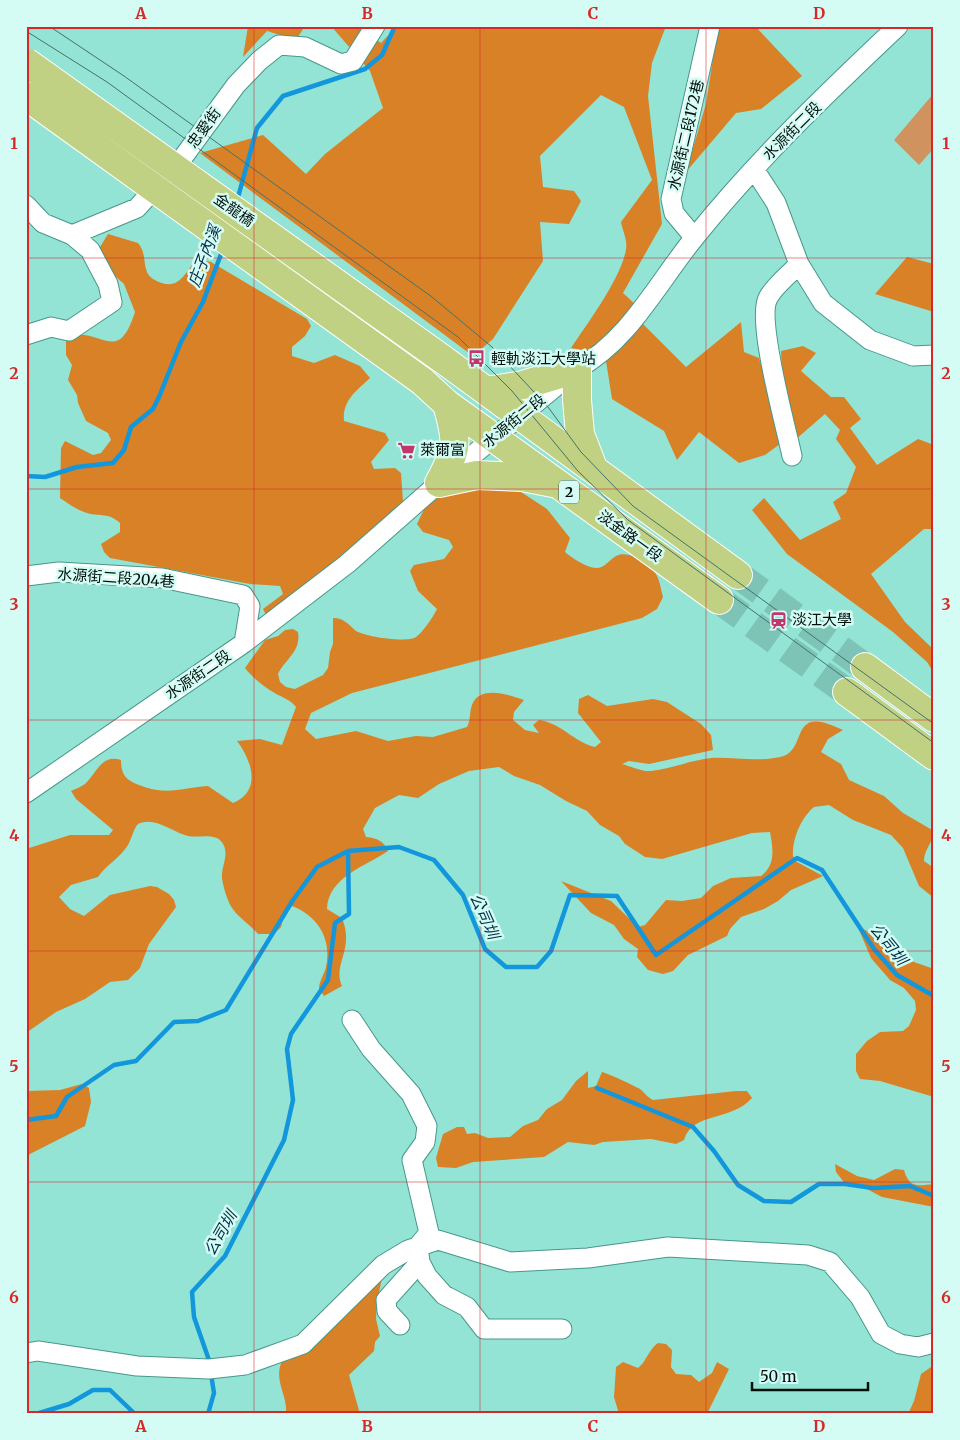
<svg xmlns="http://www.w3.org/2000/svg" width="960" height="1440" font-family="Merriweather,'Noto Sans TC',serif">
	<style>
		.green { fill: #d0935f }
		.forest { fill: #d98127 }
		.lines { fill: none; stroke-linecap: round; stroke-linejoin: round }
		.stream { stroke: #1296dc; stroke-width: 4.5 }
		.primary-tunnel { stroke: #7dc4b7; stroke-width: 28; stroke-dasharray: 28 14; stroke-linecap: butt }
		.minor-casing { stroke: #46988a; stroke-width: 21 }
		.primary-casing { stroke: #fff; stroke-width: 30 }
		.minor { stroke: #fff; stroke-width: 19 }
		.primary { stroke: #c1d183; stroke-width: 28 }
		.tram { stroke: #447269; stroke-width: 1 }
		.primary-bridge-casing { stroke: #fff; stroke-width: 30; stroke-linecap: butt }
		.primary-bridge { stroke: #c1d183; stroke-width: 28 }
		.grid { fill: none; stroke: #d62828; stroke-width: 1; stroke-opacity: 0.55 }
		.labels { text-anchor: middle; stroke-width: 5; stroke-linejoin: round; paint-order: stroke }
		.shield { fill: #d5fcf4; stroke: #405752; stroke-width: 1 }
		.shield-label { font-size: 14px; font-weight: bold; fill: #00100d }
		.street-label { font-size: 15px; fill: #00100d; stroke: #d5fcf4 }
		.poi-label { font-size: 15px; fill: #00100d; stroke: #d5fcf4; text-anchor: start }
		.water-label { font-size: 16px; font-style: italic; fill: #002e4a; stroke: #d5fcf4 }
		.neatline { fill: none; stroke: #d62828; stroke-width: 2 }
		.grid-label { font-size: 16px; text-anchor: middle; font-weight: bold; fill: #d62828 }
	</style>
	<rect width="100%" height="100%" fill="#93e4d5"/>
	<path class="green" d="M 934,93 L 934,148 L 919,165 L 894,140 Z"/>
	<path class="forest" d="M 248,26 L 305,26 L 296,40 L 267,31 L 243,57 Z
		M 331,26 L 359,26 L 381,43 L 397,26 L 666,26 L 652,63 L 648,96 L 662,224 L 623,293 L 636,305 L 644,325 L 686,367 L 741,322 L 744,352 L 759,358 L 765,380 L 782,373 L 781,351 L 803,346 L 816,353 L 801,371 L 831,397 L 844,397 L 861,419 L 850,428 L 877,465 L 918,439 L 934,445 L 934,529 L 924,529 L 871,574 L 905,622 L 934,650 L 934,673 L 927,662 L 893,632 L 787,554 L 752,510 L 764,498 L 800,540 L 841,519 L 833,502 L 846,493 L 856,467 L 836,439 L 840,430 L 825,414 L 795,440 L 780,444 L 765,455 L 739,463 L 699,432 L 677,460 L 664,431 L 612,399 L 606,361 L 594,353 L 571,348 C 587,324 622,277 626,249 C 628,241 622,229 621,222 L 652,180 L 624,107 L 601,95 L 540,156 L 543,187 L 574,191 L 581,201 L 569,224 L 540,222 L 543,261 L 493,339 L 473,356 L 200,153 L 263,135 L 306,174 L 325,154 L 383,108 L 370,71 Z
		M 718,26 L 755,26 L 802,76 L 761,109 L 736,113 L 686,172 L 706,104 Z
		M 108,234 L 138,243 C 146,252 143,262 147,272 C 149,277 154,280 159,282 C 181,291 185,270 198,259 L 211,262 L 307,319 L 311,326 L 305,336 L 292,347 L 292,356 L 314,363 L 335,355 L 360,366 L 370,378 C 356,391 342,401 344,421 L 385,433 L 389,440 L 371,462 L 374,469 L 395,468 L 401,473 L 403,501 L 394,515 L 267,617 L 263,609 L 283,594 L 280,586 L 250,584 L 110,558 L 104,552 L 101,544 L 120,532 L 120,523 C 107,512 102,517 87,513 C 77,510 69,504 60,498 L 61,448 L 65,441 L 93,455 L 101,453 L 111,440 L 108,433 L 86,421 L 78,403 L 77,395 L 68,380 L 72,365 L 66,355 L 66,337 C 102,325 117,368 135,312 L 124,284 L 94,257 Z
		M 907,257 L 934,264 L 934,312 L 875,294 Z
		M 504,481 L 547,509 L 570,538 L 565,552 C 572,558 587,568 596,568 C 605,568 609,560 616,556 C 628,549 650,564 656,574 C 660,581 661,590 663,597 L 657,609 L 642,618 L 352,693 L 311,713 L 305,729 L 316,739 L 356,731 L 388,741 L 416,736 L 433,737 L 467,727 C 471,720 469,713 472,705 C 479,685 508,694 524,700 L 514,712 L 513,720 L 525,730 L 539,733 L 533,725 L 539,720 C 561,723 574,742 595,747 L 601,742 L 578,713 L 579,699 L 588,695 L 607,706 L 653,699 L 667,702 L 701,724 L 711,735 L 713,750 L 649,764 L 629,761 L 622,764 C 630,766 642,772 651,771 C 671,769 691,760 711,758 C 733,757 758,762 780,757 C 810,751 786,702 843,730 L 828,739 L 821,752 L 841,764 L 849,780 L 884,796 L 903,813 L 934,831 C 933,843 924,849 924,861 L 934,868 L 934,898 L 919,886 L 903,848 L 891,835 L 853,820 L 829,805 L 814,807 C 801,818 792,839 793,856 L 797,862 L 823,876 L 791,890 L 778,901 L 764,909 L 741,917 L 730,929 L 727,936 L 688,955 L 673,971 L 663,974 L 648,970 L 637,957 L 638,949 L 624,939 L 614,925 L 591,913 L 561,881 L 611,901 L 638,927 L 645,925 L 666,900 L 682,901 L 701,898 L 713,886 L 731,878 L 761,876 C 776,865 773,849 770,832 L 752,833 L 662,859 L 645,857 L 625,844 L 619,836 L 600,825 L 587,811 L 566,801 L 540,785 L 514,776 L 499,767 L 469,771 L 439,784 L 418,798 L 399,795 L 375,808 L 363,829 L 366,837 C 377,838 384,841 388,851 C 366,866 328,877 327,909 L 342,918 C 355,950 332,964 342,986 L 324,996 L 319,989 C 319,981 324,975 326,967 C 332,939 318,916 292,906 L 285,911 L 281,927 L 274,934 L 258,934 C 248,922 233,915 228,900 C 225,893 223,885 222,878 C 221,865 231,853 221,841 C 214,833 198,838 188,836 C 172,832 155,816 138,824 C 133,830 132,838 128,845 C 120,858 106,865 98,877 L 71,885 L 59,897 L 70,909 L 84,916 L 110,895 L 150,886 L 157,887 L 169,894 L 174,900 L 176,907 L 149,944 L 140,968 L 128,980 L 110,982 L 85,999 L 56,1012 L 26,1033 L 26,849 L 70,835 L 109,835 L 113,830 L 76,799 L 71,791 C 75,789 81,787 85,784 C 97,773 101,754 121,760 C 121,775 126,780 139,785 C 168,796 180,788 208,786 L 233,803 C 262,791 252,761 237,741 L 260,739 L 282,745 L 296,707 C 289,698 282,698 273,692 C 263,686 252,677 245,668 L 265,640 L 278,636 L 285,630 L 293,629 L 298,632 C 301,652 286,658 278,674 L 280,682 L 286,687 L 295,689 L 323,675 L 328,668 L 330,652 L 333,644 L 333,618 C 344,618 348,624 356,631 C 366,637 407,643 416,637 C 424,631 433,617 437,609 L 418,591 L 410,571 L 414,565 L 444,559 L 453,547 L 449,540 L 423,532 L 417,524 L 431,495 Z
		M 857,925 L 875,936 L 891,954 L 934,969 L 934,1097 L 880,1081 L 860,1079 L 856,1071 L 856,1054 L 867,1041 L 880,1032 L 903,1031 L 909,1026 L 916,1010 L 915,1001 L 904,988 L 890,980 L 871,958 Z
		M 588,1071 L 588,1088 L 596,1086 L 602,1072 C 607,1073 635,1086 640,1089 C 645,1093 647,1097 653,1100 L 736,1091 L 747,1091 L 752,1098 C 731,1122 693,1111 684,1140 L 676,1144 L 651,1139 L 603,1142 L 594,1145 L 568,1142 L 544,1157 L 473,1162 L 456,1168 L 438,1167 L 436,1158 L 443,1134 L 457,1127 L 464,1127 L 467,1134 L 475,1133 L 488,1138 L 510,1137 L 523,1126 L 538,1120 L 547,1109 L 562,1100 L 576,1081 Z
		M 82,1084 L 89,1088 L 91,1102 L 85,1126 L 26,1156 L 26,1091 L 60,1090 Z
		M 835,1164 L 857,1176 L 874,1180 L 895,1169 L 904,1170 C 909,1188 917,1186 934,1184 L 934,1207 L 882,1197 L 865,1188 L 846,1185 L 836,1172 Z
		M 382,1278 L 377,1302 L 376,1319 L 380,1336 L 375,1342 L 374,1351 L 349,1375 L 360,1414 L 286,1414 C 288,1395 273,1381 282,1361 Z
		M 658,1343 L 666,1344 L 672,1350 L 671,1367 L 676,1374 L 691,1375 L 699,1382 L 712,1373 L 717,1362 L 729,1369 L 707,1414 L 619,1414 L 614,1397 L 616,1367 L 623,1362 L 638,1368 C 647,1361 648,1350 658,1343 Z
		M 934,1365 L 934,1414 L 908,1414 L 914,1401 L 921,1374 Z"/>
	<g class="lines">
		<path class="stream" d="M 237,201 L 257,128 L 283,96 L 365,69 L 382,55 L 395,26
			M 26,476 L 45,477 L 77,467 L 113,463 L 124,450 L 131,427 L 153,409 L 159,397 L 181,342 L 203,302 L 223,249
			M 597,1088 L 693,1127 L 714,1151 L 738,1185 L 764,1201 L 791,1202 L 819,1184 L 845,1184 L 873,1188 L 910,1186 L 934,1196
			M 26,1120 L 56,1116 L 67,1097 L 114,1065 L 136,1061 L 174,1022 L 198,1021 L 226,1010 L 293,900 L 317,867 L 348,851
			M 210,1363 L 194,1317 L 192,1292 L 225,1256 L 284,1140 L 293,1100 L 287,1049 L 291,1034 L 328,980 L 335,923 L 349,914 L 348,851 L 399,847 L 434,860 L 463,895 L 485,949 L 506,967 L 537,967 L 551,951 L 570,895 L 617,896 L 656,955 L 797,858 L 822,870 L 874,949 L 897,975 L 934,996
			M 36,1414 L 69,1404 L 93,1390 L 110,1390 L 135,1414
			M 208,1414 L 214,1393 L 211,1374"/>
		<path class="primary-tunnel" d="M 738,575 L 865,667
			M 719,600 L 847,692"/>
		<defs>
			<path id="minor" d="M 754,169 L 776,203 L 799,264 L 823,303 L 870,340 L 913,356 L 934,355
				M 26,205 L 43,223 L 72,235 L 137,208 L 184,156 L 236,85 L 259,61 L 279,45 L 305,47 L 341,64 L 353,61 L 375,26
				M 694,237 L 674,213 L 671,199 L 710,26
				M 26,335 L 51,327 L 69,331 L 112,302 L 108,284 L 90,250 L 72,235
				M 792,456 C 786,427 756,320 768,298 C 774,286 790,274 799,264
				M 26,576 L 59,572 L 162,578 L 243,595 L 250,606 L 244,643
				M 26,793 L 244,643 L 347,564 L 439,483 L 577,369 C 630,340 658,282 695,237 C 756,161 827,93 898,26
				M 352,1020 L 371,1049 L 411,1094 L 427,1126 L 425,1142 L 412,1160 L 429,1233 L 418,1246 L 420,1262 L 427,1276 L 444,1295 L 467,1307 L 484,1329 L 562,1329
				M 400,1325 L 387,1311 L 386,1300 L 420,1262
				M 26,1353 L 38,1351 L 137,1366 L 209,1369 L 245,1365 L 303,1344 L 383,1265 L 408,1250 L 438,1240 L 510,1262 L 588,1258 L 668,1247 L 808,1255 L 830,1262 L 860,1297 L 881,1334 L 900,1344 L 918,1347 L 934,1343"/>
			<path id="primary" d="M 441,358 L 738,575
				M 422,381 L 447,404 L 719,600
				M 486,391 L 523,385 L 577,369 L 577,400 L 580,434 L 593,468
				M 439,483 L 477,475 L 522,477 L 553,483
				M 439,483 C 458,448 458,443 447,404
				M 865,667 L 934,718
				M 847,692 L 934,756"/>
		</defs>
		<use href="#minor" class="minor-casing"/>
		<use href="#primary" class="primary-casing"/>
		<use href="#minor" class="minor"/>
		<use href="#primary" class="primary"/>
		<path class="tram" d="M 49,26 L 124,76 L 432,297 L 492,347 L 548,407 L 581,452 L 633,506 L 934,724
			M 26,31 L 107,82 L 458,337 L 512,391 L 577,470 L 628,520 L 934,743"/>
		<defs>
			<path id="primary-bridge" d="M 26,62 L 441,358
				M 26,96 L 422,381"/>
		</defs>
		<use href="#primary-bridge" class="primary-bridge-casing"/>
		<use href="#primary-bridge" class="primary-bridge"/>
	</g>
	<path class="grid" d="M 254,26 L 254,1414M 480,26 L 480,1414M 706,26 L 706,1414M 26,258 L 934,258M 26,489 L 934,489M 26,720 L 934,720M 26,951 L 934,951M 26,1182 L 934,1182"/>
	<defs>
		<symbol id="bus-bare" viewBox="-9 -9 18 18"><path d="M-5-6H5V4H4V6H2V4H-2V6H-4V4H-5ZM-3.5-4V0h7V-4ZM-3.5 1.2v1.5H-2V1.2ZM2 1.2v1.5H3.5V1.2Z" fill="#c1366d" stroke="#d5fcf4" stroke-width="2.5" paint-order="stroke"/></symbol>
		<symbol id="supermarket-bare" viewBox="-9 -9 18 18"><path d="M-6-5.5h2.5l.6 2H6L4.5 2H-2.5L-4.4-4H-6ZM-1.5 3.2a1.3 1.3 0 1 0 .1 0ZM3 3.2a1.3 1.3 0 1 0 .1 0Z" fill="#c1366d" stroke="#d5fcf4" stroke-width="2.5" paint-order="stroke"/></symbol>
		<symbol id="station-bare" viewBox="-9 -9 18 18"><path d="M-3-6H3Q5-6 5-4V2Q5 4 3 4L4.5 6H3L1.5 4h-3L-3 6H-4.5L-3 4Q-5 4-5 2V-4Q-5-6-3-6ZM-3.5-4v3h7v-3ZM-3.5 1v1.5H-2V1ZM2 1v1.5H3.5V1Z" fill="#c1366d" stroke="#d5fcf4" stroke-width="2.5" paint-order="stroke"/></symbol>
	</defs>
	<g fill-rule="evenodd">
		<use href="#bus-bare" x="464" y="346" width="25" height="25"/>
		<use href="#supermarket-bare" x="394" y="438" width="25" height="25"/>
		<use href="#station-bare" x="766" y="608" width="25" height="25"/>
	</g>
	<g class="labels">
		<rect class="shield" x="559" y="480.5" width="20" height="23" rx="4"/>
		<g class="shield-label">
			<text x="569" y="497">2</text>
		</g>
		<g class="street-label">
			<text transform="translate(204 128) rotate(-54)" y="5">忠愛街</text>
			<text transform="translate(792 131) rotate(-45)" y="5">水源街二段</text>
			<text transform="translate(686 135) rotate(-77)" y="5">水源街二段172巷</text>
			<text transform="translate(234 210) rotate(35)" y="5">金龍橋</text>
			<text transform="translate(514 421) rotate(-39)" y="5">水源街二段</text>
			<text transform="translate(630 536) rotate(36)" y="5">淡金路一段</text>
			<text transform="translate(116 578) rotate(4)" y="5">水源街二段204巷</text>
			<text transform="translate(198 675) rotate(-34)" y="5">水源街二段</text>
		</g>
		<g class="poi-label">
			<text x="491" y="364">輕軌淡江大學站</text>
			<text x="420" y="455">萊爾富</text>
			<text x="792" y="625">淡江大學</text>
		</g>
		<g class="water-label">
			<text transform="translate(204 256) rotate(-69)" y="6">庄子內溪</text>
			<text transform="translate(485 916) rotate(66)" y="6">公司圳</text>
			<text transform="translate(889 944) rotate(51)" y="6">公司圳</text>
			<text transform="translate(220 1233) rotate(-60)" y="6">公司圳</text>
		</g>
	</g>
	<rect width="960" height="1440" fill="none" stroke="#d5fcf4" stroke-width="55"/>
	<path d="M752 1382v8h116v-8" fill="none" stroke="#00100d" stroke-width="2.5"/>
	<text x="760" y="1382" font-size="15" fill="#00100d" stroke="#d5fcf4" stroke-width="4" paint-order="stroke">50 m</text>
	<rect x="28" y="28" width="904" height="1384" class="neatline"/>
	<g class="grid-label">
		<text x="141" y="19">A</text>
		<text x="367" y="19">B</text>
		<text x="593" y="19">C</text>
		<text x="819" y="19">D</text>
		<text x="14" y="149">1</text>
		<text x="946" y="149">1</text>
		<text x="14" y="379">2</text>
		<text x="946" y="379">2</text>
		<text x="14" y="610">3</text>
		<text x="946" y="610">3</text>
		<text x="14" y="841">4</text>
		<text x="946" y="841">4</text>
		<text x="14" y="1072">5</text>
		<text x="946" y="1072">5</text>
		<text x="14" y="1303">6</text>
		<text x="946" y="1303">6</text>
		<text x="141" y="1432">A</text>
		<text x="367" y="1432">B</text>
		<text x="593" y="1432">C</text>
		<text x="819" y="1432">D</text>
	</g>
</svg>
